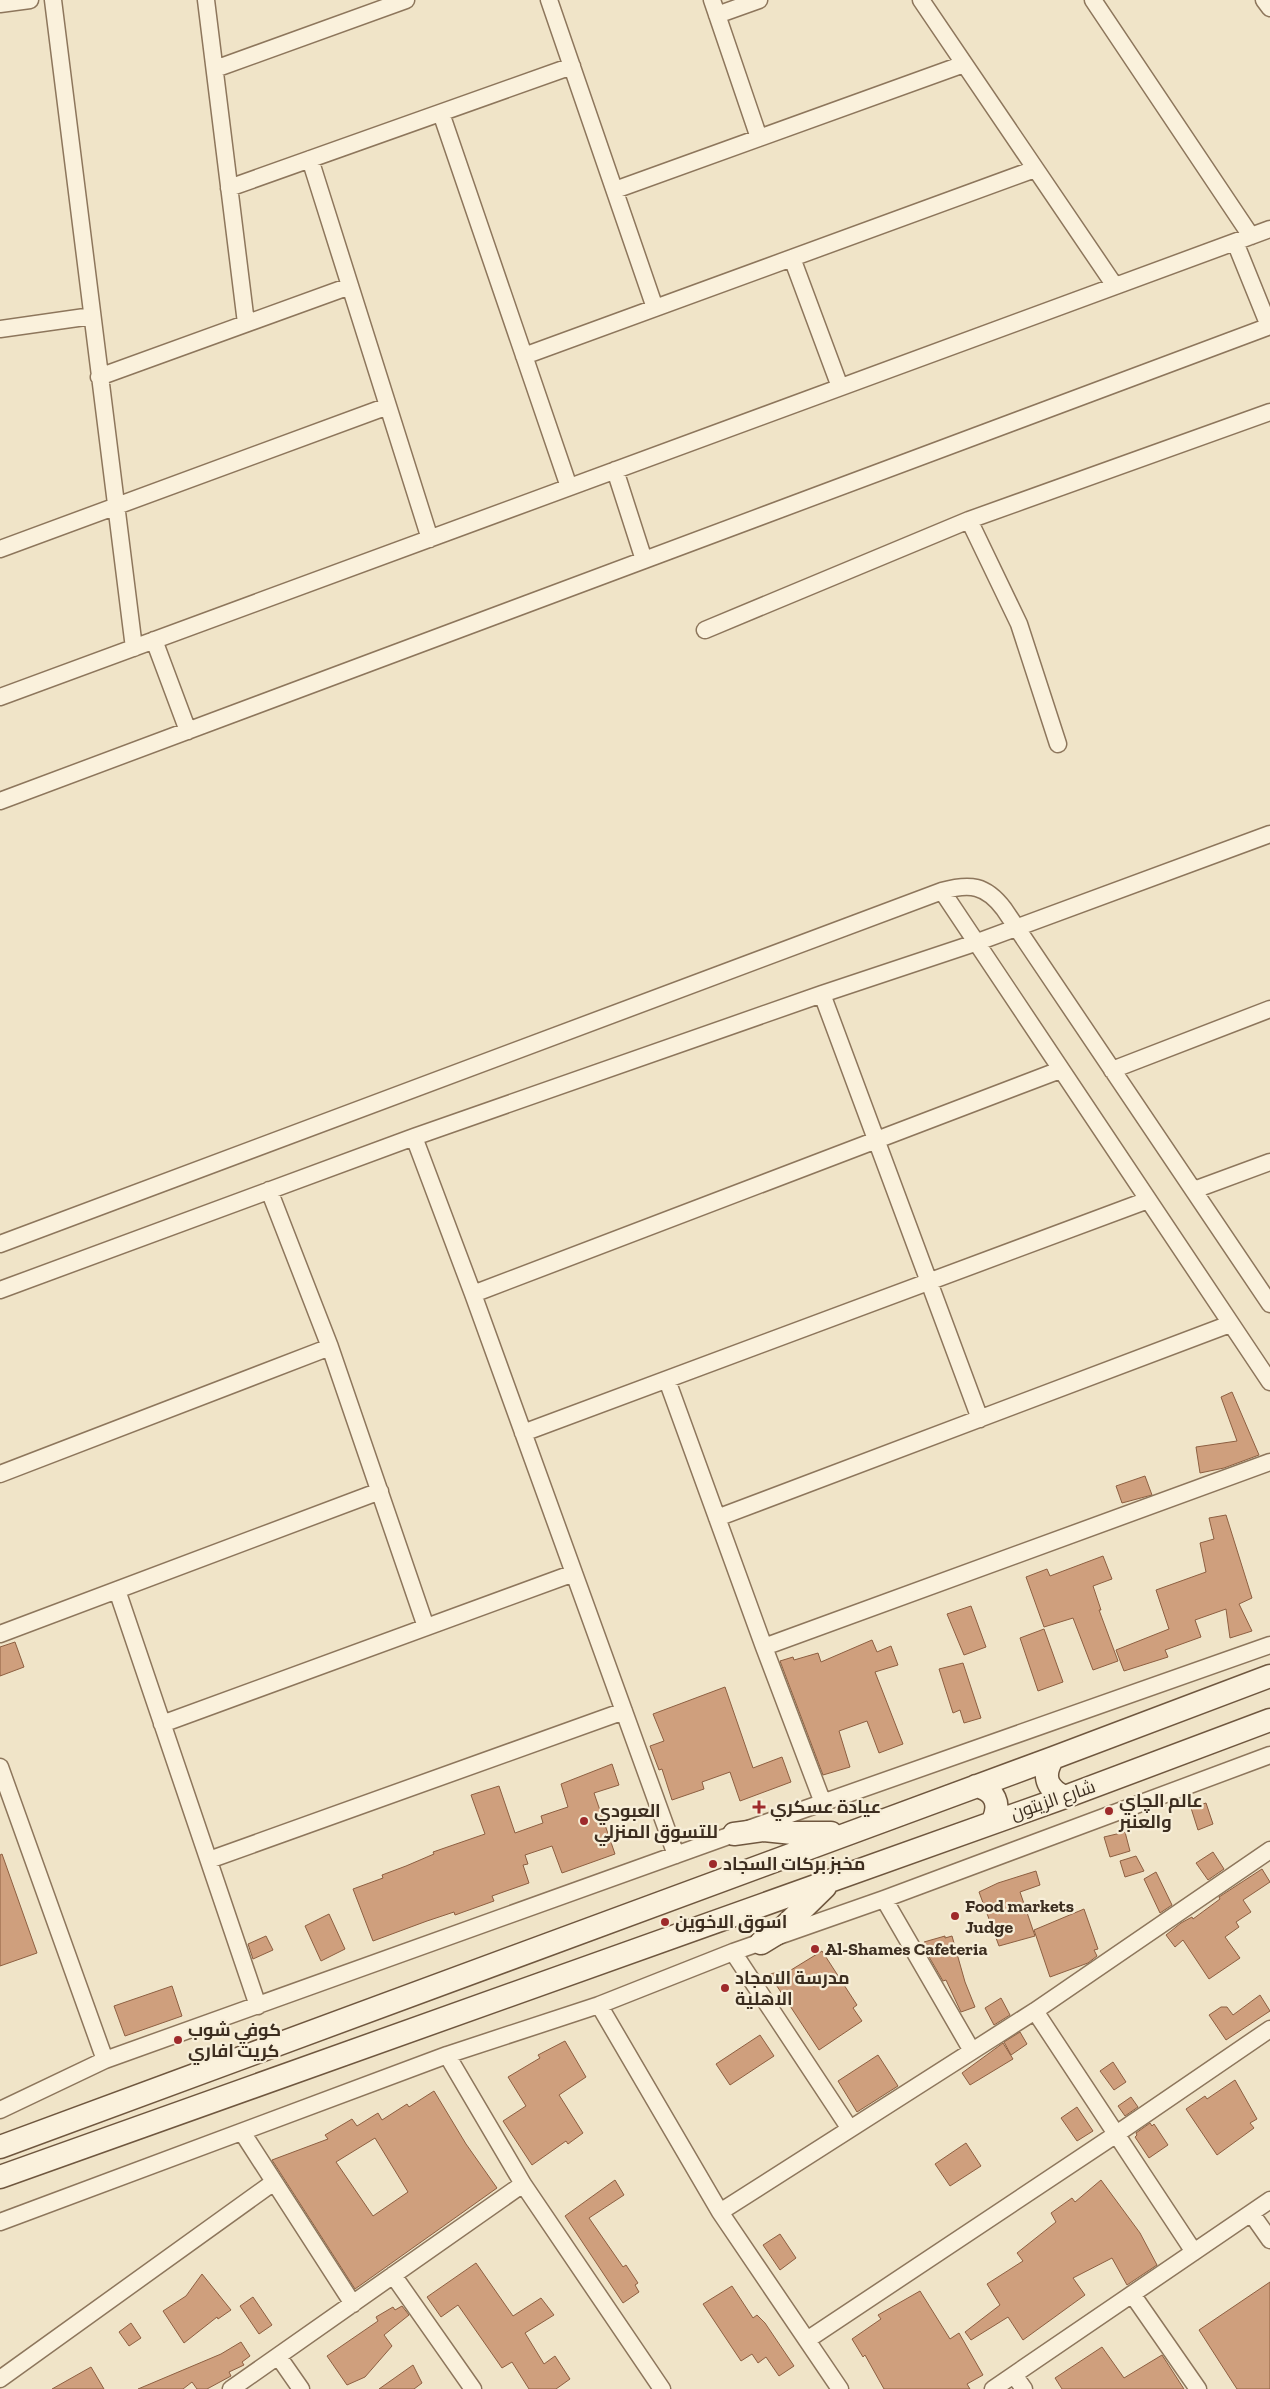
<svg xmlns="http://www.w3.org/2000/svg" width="1270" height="2389" font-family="'Zilla Slab',Cairo,serif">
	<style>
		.building { fill: #cf9f7d; stroke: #8d5f41; fill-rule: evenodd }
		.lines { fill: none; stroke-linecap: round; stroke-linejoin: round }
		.street-casing { stroke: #8d765c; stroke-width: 19 }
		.secondary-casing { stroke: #6f573f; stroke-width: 25 }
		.street { stroke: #faf1dc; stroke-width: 16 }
		.secondary { stroke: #faf1dc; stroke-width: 22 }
		.poi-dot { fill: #9e2a2b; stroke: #f7eed8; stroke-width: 2 }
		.labels { text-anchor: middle; stroke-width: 4.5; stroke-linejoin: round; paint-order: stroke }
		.street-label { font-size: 18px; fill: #3d2e20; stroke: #f7eed8 }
		.poi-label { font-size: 18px; font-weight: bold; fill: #3d2e20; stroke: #f7eed8; text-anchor: start }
	</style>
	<rect width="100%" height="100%" fill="#f0e4c8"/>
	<path class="building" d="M 1232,1392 L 1259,1455 L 1224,1468 L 1200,1473 L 1196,1447 L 1237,1441 L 1221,1397 Z
		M 1145,1476 L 1152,1495 L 1122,1503 L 1116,1486 Z
		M 1226,1515 L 1252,1598 L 1239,1604 L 1252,1631 L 1230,1638 L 1226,1609 L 1195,1620 L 1201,1637 L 1165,1650 L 1168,1657 L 1124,1671 L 1116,1650 L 1169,1629 L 1156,1590 L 1206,1572 L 1200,1543 L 1214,1539 L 1209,1518 Z
		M 1103,1556 L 1112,1579 L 1093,1586 L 1101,1610 L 1099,1610 L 1118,1661 L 1093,1670 L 1073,1618 L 1044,1627 L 1026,1577 L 1047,1569 L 1050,1576 Z
		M 971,1606 L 986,1647 L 964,1655 L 947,1614 Z
		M 1044,1629 L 1063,1682 L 1038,1691 L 1020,1638 Z
		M 872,1640 L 877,1652 L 891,1646 L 898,1665 L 875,1672 L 903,1744 L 879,1753 L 867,1721 L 839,1731 L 850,1767 L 823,1775 L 780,1661 L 793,1657 L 794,1660 L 818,1653 L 821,1662 Z
		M 15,1642 L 24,1667 L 0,1676 L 0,1647 Z
		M 963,1663 L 981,1718 L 964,1723 L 960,1710 L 953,1713 L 939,1669 Z
		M 725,1687 L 753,1768 L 782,1757 L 791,1782 L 740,1801 L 730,1772 L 702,1782 L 704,1789 L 672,1800 L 662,1769 L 659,1770 L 650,1746 L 664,1741 L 653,1714 Z
		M 612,1764 L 619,1785 L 594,1793 L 615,1854 L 562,1873 L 552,1846 L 525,1855 L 528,1864 L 523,1865 L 529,1883 L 492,1896 L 494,1901 L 455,1915 L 454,1912 L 427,1921 L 373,1941 L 353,1889 L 383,1878 L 382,1875 L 406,1866 L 434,1854 L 433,1852 L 485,1834 L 471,1795 L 499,1786 L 515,1833 L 543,1823 L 541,1816 L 568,1807 L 561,1784 Z
		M 1206,1803 L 1213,1824 L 1198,1830 L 1191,1808 Z
		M 1125,1832 L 1130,1851 L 1110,1857 L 1104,1837 Z
		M 1213,1852 L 1224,1869 L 1208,1880 L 1196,1863 Z
		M 2,1854 L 37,1953 L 0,1966 L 0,1855 Z
		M 1136,1856 L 1144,1871 L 1125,1877 L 1120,1861 Z
		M 1262,1869 L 1270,1882 L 1243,1900 L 1251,1912 L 1236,1922 L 1239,1927 L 1225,1937 L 1240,1958 L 1209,1979 L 1183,1940 L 1175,1947 L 1166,1935 L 1181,1923 L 1192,1917 L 1193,1919 L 1220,1899 L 1219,1897 Z
		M 1036,1871 L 1040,1885 L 1020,1892 L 1035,1936 L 999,1946 L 979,1892 L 998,1883 Z
		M 1156,1872 L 1172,1905 L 1160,1913 L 1144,1879 Z
		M 1084,1909 L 1098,1949 L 1094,1950 L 1097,1956 L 1088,1963 L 1050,1977 L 1034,1930 Z
		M 329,1914 L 345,1949 L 321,1961 L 305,1926 Z
		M 266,1936 L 273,1950 L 253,1959 L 248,1944 Z
		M 945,1936 L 945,1938 L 952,1936 L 965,1982 L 975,2007 L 961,2012 L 946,1980 L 943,1981 L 928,1955 L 924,1942 Z
		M 822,1951 L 857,2005 L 853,2008 L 862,2021 L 819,2050 L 769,1974 L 791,1970 Z
		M 172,1986 L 182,2016 L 125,2036 L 114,2006 Z
		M 1260,1995 L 1270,2011 L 1226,2040 L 1209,2015 L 1221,2007 L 1227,2007 L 1233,2015 Z
		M 1001,1998 L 1010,2015 L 994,2025 L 985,2008 Z
		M 1020,2032 L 1027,2044 L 1011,2055 L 1004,2042 Z
		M 760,2035 L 774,2056 L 730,2085 L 716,2064 Z
		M 565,2041 L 586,2077 L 559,2095 L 583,2133 L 568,2144 L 566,2141 L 532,2165 L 503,2121 L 526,2106 L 508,2077 L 540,2058 L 538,2055 Z
		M 1003,2043 L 1013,2059 L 970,2085 L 962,2073 Z
		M 878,2055 L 898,2086 L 857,2112 L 838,2081 Z
		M 1113,2062 L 1126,2082 L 1114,2090 L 1100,2071 Z
		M 1235,2080 L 1257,2119 L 1250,2123 L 1254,2128 L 1217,2155 L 1186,2109 L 1205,2096 L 1207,2099 Z
		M 434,2091 L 466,2144 L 497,2188 L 355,2289 L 272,2160 L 328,2139 L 325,2135 L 352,2119 L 357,2126 L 378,2113 L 382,2120 L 407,2104 L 409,2107 ZM 375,2138 L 408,2192 L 373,2216 L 336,2162 Z
		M 1131,2097 L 1138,2107 L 1125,2116 L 1118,2106 Z
		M 1077,2107 L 1093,2131 L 1077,2141 L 1061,2118 Z
		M 1150,2123 L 1152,2126 L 1154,2124 L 1168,2145 L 1149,2158 L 1135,2137 L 1137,2135 L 1136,2133 Z
		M 966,2143 L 981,2166 L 950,2186 L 935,2164 Z
		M 615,2180 L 624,2195 L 589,2218 L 623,2267 L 626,2265 L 638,2283 L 635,2285 L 639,2292 L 623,2303 L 565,2216 Z
		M 1101,2180 L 1140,2233 L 1157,2265 L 1127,2285 L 1112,2258 L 1073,2278 L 1085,2295 L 1023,2340 L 1008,2317 L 971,2340 L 965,2332 L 1000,2305 L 987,2284 L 1023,2261 L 1017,2253 L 1056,2222 L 1051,2213 L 1072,2198 L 1075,2202 Z
		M 780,2234 L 796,2258 L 780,2270 L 763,2245 Z
		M 476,2263 L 513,2316 L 541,2298 L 554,2315 L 525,2333 L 544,2364 L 555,2356 L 570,2379 L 556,2389 L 529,2389 L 512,2362 L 502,2368 L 458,2305 L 441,2317 L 427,2297 Z
		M 202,2274 L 231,2310 L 218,2319 L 217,2317 L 184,2343 L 163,2311 L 186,2296 Z
		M 1270,2282 L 1270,2389 L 1237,2389 L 1199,2330 Z
		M 732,2286 L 753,2318 L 757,2315 L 765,2323 L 794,2366 L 779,2376 L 766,2357 L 758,2363 L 752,2354 L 741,2361 L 703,2304 Z
		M 920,2291 L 950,2339 L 959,2333 L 983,2375 L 967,2384 L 970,2389 L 884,2389 L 865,2355 L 863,2357 L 852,2339 L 881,2319 L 878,2315 Z
		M 253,2297 L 272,2325 L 259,2334 L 240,2306 Z
		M 402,2306 L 409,2315 L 384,2335 L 392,2346 L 365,2377 L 347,2385 L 327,2356 L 378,2321 L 376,2317 L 393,2307 L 395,2310 Z
		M 131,2323 L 141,2338 L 129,2346 L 119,2332 Z
		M 241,2342 L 250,2356 L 242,2362 L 244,2365 L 229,2372 L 231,2376 L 207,2389 L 197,2389 L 192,2382 L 183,2389 L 138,2389 L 221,2354 Z
		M 1102,2347 L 1124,2378 L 1162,2355 L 1184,2389 L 1062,2389 L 1055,2378 Z
		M 413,2365 L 422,2383 L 414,2389 L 379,2389 Z
		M 91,2367 L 104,2389 L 52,2389 Z"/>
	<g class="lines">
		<defs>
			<path id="street" d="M 53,0 L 134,648
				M 206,0 L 246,323
				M 549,0 L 655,308
				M 712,0 L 759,138
				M 921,0 L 1115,286
				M 1093,0 L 1251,236
				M 1264,0 L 1270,8
				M 0,4 L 30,0
				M 717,15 L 759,0
				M 215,69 L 406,0
				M 441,113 L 569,487
				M 310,159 L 430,539
				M 229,188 L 572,66
				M 615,190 L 964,64
				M 1235,242 L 1269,326
				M 792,258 L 840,387
				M 0,329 L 92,316
				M 524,356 L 1035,169
				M 99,377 L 350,286
				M 615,470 L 644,560
				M 969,520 L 1019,624 L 1058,744
				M 0,549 L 388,406
				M 705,630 L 969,520 L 1270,412
				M 154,640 L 188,731
				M 0,697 L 1270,229
				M 0,801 L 1270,326
				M 942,891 L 1270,1382
				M 822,994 L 980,1419
				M 1112,1070 L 1270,1009
				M 414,1137 L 473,1294 L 676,1855
				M 269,1190 L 330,1347 L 426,1627
				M 1194,1190 L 1270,1162
				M 0,1244 L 942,891 C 970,883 986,885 1004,909 L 1270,1304
				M 0,1290 L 414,1137 L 822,994 L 975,943 L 1270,834
				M 473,1294 L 1060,1070
				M 667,1380 L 764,1647 L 823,1803
				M 523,1433 L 1148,1200
				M 0,1474 L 330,1347
				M 717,1518 L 1230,1324
				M 117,1590 L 258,2006
				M 0,1634 L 380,1491
				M 764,1647 L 1270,1462
				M 162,1724 L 574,1573
				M 0,1767 L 105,2060
				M 209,1860 L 624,1711
				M 884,1899 L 972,2051
				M 733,1952 L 850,2129
				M 599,2005 L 720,2212 L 840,2389
				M 1035,2011 L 1194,2252
				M 447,2055 L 523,2184 L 662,2389
				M 0,2110 L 105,2060 L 734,1834 L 1270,1645
				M 242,2132 L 353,2304
				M 720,2212 L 1035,2011 L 1270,1850
				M 1251,2213 L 1270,2240
				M 0,2222 L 447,2055 L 599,2005 L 733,1952 L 884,1899 L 1270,1755
				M 393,2275 L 473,2389
				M 1132,2294 L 1198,2389
				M 807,2340 L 1115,2135 L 1270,2029
				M 278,2356 L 301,2389
				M 1014,2375 L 1024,2389
				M 0,2379 L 274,2182
				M 231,2389 L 523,2184
				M 993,2389 L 1270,2200"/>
			<path id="secondary" d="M 1053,1758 C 1042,1775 1046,1789 1065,1797
				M 976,1786 C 995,1790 1001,1804 993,1821
				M 734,1834 L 764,1830 L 793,1833 L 831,1833
				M 761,1943 L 779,1932 L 825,1887
				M 0,2147 L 1053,1758 L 1270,1676
				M 0,2177 L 1065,1797 L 1270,1720"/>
		</defs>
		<use href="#street" class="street-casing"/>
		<use href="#secondary" class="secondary-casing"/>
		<use href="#street" class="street"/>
		<use href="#secondary" class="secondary"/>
	</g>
	<g class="poi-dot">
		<path d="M756.5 1799.5h5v5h5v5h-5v5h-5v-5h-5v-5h5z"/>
		<circle cx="1109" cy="1811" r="5"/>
		<circle cx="584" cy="1821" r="5"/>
		<circle cx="713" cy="1864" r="5"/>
		<circle cx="955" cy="1916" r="5"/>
		<circle cx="665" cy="1922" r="5"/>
		<circle cx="815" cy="1949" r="5"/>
		<circle cx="725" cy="1988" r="5"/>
		<circle cx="178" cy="2040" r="5"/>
	</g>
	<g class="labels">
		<g class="street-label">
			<text transform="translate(1053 1800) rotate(-19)" y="6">شارع الزيتون</text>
		</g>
		<g class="poi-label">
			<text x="1119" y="1807">عالم الچاي<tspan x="1119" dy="21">والعنبر</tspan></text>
			<text x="770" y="1813">عيادة عسكري</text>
			<text x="594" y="1817">العبودي<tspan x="594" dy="21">للتسوق المنزلي</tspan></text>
			<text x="723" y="1870">مخبز بركات السجاد</text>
			<text x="965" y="1912">Food markets<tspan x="965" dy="21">Judge</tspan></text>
			<text x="675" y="1928">اسوق الاخوين</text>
			<text x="825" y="1955">Al-Shames Cafeteria</text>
			<text x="735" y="1984">مدرسة الامجاد<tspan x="735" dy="21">الاهلية</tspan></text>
			<text x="188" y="2036">كوفي شوب<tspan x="188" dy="21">كريت افاري</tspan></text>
		</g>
	</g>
</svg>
